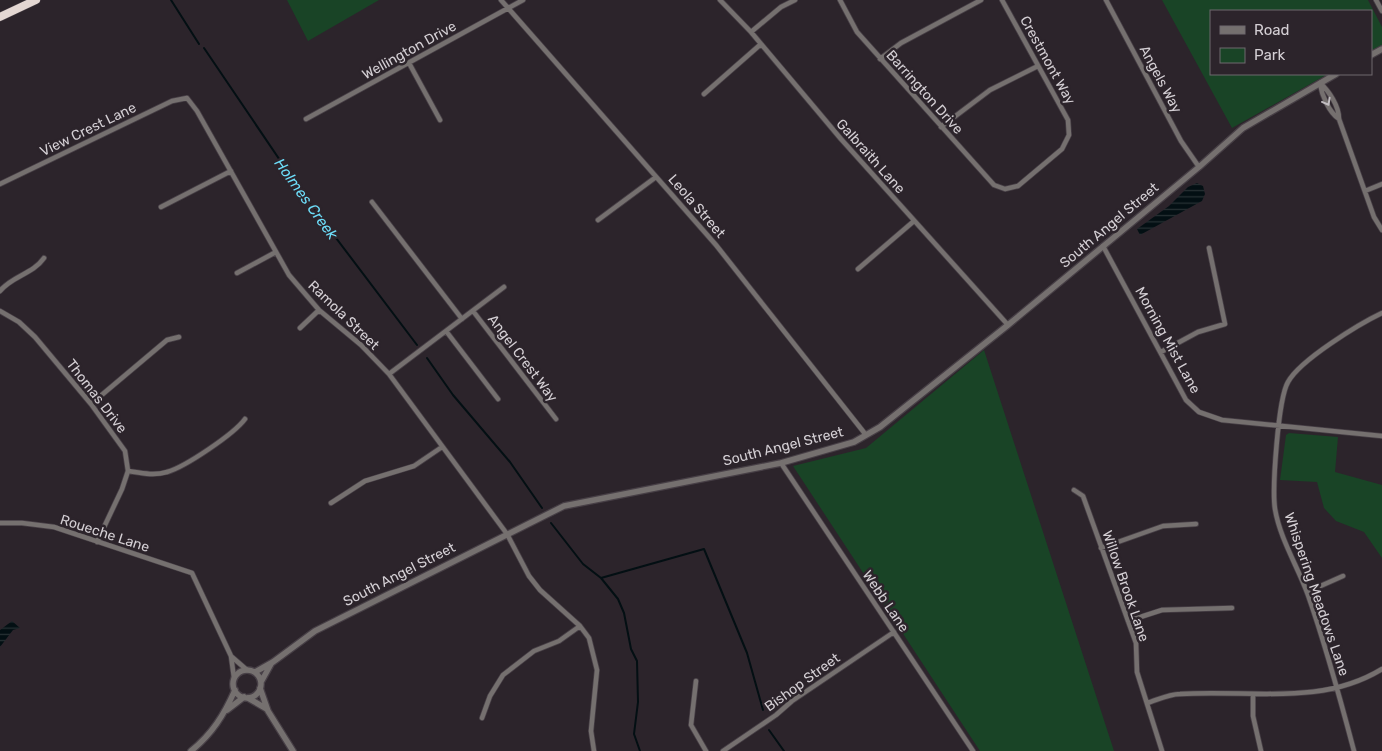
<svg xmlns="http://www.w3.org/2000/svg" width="1382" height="751" font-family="Rubik,sans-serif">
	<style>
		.green { fill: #194426 }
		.water { fill: url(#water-rules) }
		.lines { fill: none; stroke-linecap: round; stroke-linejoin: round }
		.stream { stroke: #030f13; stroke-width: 2 }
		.minor-casing { stroke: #473f46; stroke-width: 6 }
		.tertiary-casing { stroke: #473f46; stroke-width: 8 }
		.motorway-casing { stroke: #473f46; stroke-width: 9 }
		.minor { stroke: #75706f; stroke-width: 4.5 }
		.tertiary { stroke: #75706f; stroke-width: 5.5 }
		.motorway { stroke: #e4d7d3; stroke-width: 8 }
		.oneway { stroke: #c1bcc0 }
		.labels { text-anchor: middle; stroke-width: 5; stroke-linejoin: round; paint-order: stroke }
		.street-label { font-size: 14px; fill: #d4cfd4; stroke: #2c242b }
		.water-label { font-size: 15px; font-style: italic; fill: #6dddf9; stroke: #2c242b }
	</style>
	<defs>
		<pattern id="water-rules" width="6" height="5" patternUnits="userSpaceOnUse" patternTransform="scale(1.25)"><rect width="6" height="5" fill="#030f13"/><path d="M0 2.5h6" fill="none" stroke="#273134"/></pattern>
	</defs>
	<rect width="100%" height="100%" fill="#2c242b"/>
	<path class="green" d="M 287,0 L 379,0 L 308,41 Z
		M 1162,0 L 1368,0 L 1382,27 L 1382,45 L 1371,51 L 1371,11 L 1211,11 L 1211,74 L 1328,74 L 1232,128 Z
		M 984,350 L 1114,751 L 980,751 L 793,466 L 866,448 Z
		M 1289,433 L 1338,437 L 1335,472 L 1382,485 L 1382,558 L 1364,532 L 1336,521 L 1324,508 L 1317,482 L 1280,480 L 1286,435 Z"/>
	<path class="water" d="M 1197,183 L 1203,186 L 1205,194 L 1202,201 L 1140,235 L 1137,229 L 1169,206 L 1188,187 Z
		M 12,621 L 20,628 L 13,630 L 0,647 L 0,630 Z"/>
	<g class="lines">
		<path class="stream" d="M 171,0 L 199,44
			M 204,48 L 292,178 L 296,189 L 305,197 L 417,345
			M 427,358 L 453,395 L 510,462 L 542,508
			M 551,523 L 583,564 L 601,578 L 618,599 L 624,613 L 631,649 L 637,661 L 638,702 L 634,734 L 640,751
			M 601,578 L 704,549 L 747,653 L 763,710
			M 769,730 L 784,751"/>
		<defs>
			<path id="minor" d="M 501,0 L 716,245 L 866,435
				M 720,0 L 751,32 L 841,139 L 1008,325
				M 840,0 L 857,32 L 994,185 L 1005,189 L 1018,186 L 1062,149 L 1069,135 L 1068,120 L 1002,0
				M 1106,0 L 1181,141 L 1199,167
				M 1376,0 L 1382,11
				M 751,32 L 781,7 L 795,0
				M 880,59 L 901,43 L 981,0
				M 409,63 L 440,120
				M 1320,83 C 1329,91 1339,106 1339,119 L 1374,217 L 1382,230
				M 1320,84 C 1322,96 1329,112 1339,119
				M 704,94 L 761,44
				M 306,119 L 523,0
				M 941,127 L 990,90 L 1038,66
				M 0,184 L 172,101 L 187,98 L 197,111 L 289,275 L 319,310 L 361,345 L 389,374 L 507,534 L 529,576 L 540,590 L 580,626 L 589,638 L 597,670 L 591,731 L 594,751
				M 1365,191 L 1382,184
				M 372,202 L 462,319
				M 161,207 L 231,171
				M 598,220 L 656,177
				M 1103,246 L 1186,400 L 1199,412 L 1222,420 L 1382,436
				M 858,269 L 914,221
				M 237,273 L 276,252
				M 0,291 C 12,276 33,274 44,258
				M 0,311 L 19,322 L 35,337 L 91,404 L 125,451 L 128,471 L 122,489 L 97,542
				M 473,311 L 556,419
				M 300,328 L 319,310
				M 446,331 L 498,399
				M 1161,352 L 1198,332 L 1225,324 L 1209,248
				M 389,374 L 504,287
				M 91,404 L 167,340 L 179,337
				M 781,463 L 973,751
				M 128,471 C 141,473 154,476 167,472 C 185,467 234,434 245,419
				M 1074,490 L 1083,496 L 1136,643 L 1137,672 L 1162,751
				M 331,503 L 365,481 L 414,466 L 442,447
				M 0,523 L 22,523 L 54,527 L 192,573 L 231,656 L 234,678
				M 1101,548 L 1163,526 L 1196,524
				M 1307,592 L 1343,576
				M 1128,621 L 1162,610 L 1232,608
				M 232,657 L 247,670
				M 696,681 L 691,725 L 706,751
				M 1253,694 L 1253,716 L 1261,751
				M 1147,703 C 1157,700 1169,694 1180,694 C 1249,689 1320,707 1382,669
				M 482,718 L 490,696 L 503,675 L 534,651 L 559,641 L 580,626
				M 723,751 L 776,715 L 792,701 L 894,632
				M 1354,751 C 1340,698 1326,646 1308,595 C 1298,567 1280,539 1275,509 C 1272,489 1278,399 1288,382 C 1300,360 1359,324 1382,313"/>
			<path id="tertiary" d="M 1371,55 L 1382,49
				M233 684a14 14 0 1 1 28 0a14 14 0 1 1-28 0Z
				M 255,672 L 273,662 L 315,631 L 564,506 L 781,463 L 854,442 L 880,427 L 1008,325 L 1199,167 L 1243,128 L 1336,74
				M 261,682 L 271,664
				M 260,688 L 268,711 L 293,751
				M 248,698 L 267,709
				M 227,710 L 244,697
				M 191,751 C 212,734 224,715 235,690"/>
			<path id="motorway" d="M 0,17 L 36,0"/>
		</defs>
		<use href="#minor" class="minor-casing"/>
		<use href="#tertiary" class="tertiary-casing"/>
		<use href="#motorway" class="motorway-casing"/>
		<use href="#minor" class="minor"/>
		<use href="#tertiary" class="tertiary"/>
		<use href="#motorway" class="motorway"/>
	</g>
	<defs><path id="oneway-chevron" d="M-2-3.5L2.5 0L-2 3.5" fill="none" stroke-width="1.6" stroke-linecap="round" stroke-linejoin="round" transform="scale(1.25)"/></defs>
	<use class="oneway" href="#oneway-chevron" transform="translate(1327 102) rotate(61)"/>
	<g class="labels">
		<g class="street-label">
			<text transform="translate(409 50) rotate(-29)" y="5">Wellington Drive</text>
			<text transform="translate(1048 60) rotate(61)" y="5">Crestmont Way</text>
			<text transform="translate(1161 79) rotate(62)" y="5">Angels Way</text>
			<text transform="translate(925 92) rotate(48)" y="5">Barrington Drive</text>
			<text transform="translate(88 129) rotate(-26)" y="5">View Crest Lane</text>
			<text transform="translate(871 156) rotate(48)" y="5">Galbraith Lane</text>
			<text transform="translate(697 206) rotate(49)" y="5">Leola Street</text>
			<text transform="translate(1109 225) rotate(-40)" y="5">South Angel Street</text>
			<text transform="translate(344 315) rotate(44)" y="5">Ramola Street</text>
			<text transform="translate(1168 340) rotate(61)" y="5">Morning Mist Lane</text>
			<text transform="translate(523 358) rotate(53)" y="5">Angel Crest Way</text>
			<text transform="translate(97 396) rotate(52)" y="5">Thomas Drive</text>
			<text transform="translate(783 446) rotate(-14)" y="5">South Angel Street</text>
			<text transform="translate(105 533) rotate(18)" y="5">Roueche Lane</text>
			<text transform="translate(399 574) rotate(-27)" y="5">South Angel Street</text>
			<text transform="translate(1126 586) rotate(71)" y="5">Willow Brook Lane</text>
			<text transform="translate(1317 594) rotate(71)" y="5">Whispering Meadows Lane</text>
			<text transform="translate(886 601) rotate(56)" y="5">Webb Lane</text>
			<text transform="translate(802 682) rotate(-36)" y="5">Bishop Street</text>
		</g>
		<g class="water-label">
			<text transform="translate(306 199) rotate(54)" y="5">Holmes Creek</text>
		</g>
	</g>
	<rect x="1210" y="10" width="162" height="65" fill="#2c242b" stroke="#6f686f"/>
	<rect x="1220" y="26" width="25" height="8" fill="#75706f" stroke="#6f686f"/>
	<text x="1254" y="35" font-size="15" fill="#d4cfd4">Road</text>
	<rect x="1220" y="48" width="25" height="15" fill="#194426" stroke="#6f686f"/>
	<text x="1254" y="60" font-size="15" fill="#d4cfd4">Park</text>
</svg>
